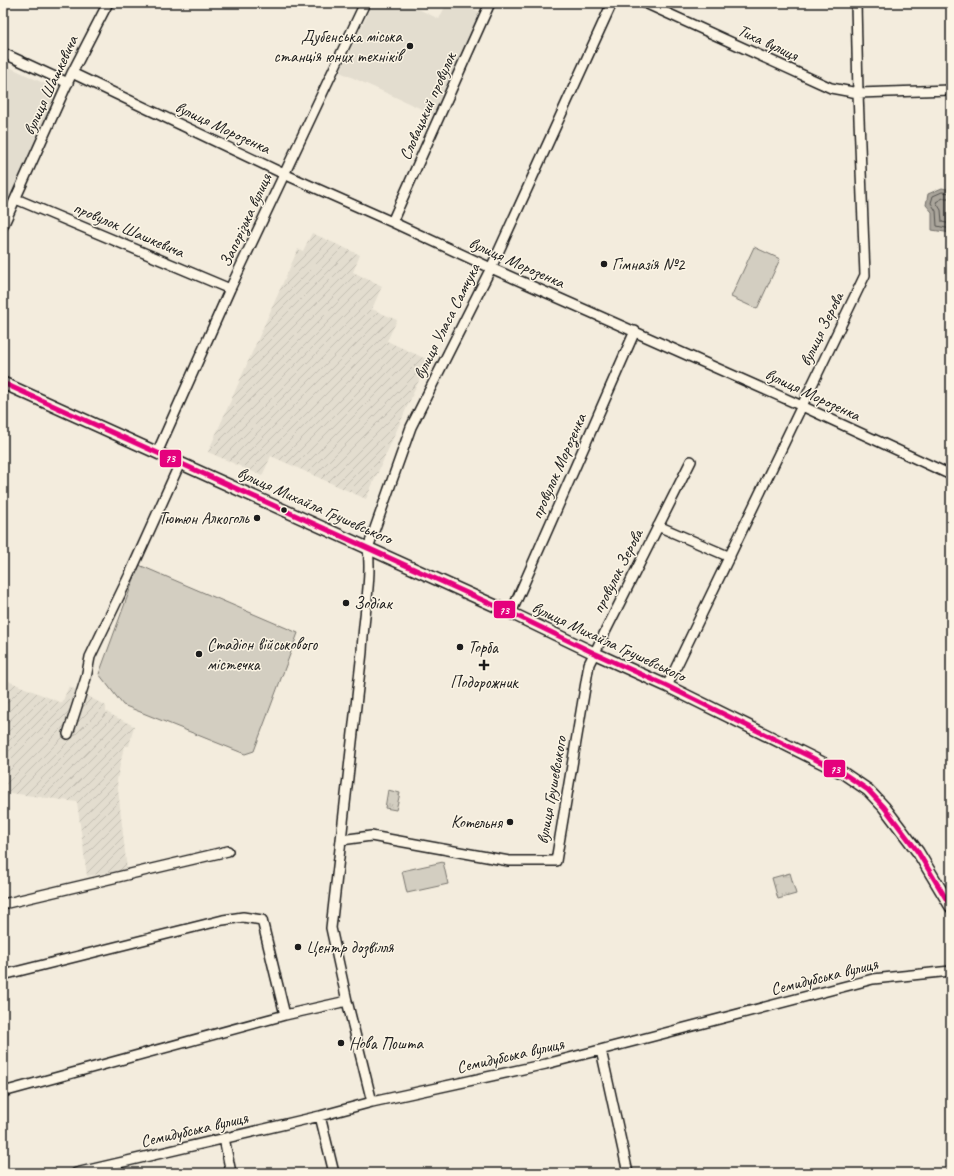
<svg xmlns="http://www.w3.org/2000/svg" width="954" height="1176" font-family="Caveat,sans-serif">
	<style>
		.built { fill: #e3ddcf }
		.industrial { fill: url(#industrial-furrows) }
		.green { fill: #d3cec1; stroke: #78756e }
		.park { fill: url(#park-tufts); stroke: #78756e }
		.water { fill: #aaa59b; stroke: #716e68 }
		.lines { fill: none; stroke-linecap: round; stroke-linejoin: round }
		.shore { stroke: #55534f; stroke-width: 1 }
		.minor-casing { stroke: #1c1c1c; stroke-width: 12 }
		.major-casing { stroke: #1c1c1c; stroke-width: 14 }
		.minor { stroke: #fcf5e5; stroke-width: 9 }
		.major { stroke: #fcf5e5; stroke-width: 11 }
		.bus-1-casing { stroke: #fcf5e5; stroke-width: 8 }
		.bus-1 { stroke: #e5007d; stroke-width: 5 }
		.poi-dot { fill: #1c1c1c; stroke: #fcf5e5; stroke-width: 1.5 }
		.labels { text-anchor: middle; stroke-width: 3; stroke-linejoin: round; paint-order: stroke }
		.poi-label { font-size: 17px; fill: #1c1c1c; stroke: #fcf5e5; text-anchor: start }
		.street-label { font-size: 17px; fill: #1c1c1c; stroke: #fcf5e5 }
		.line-badge { stroke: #fcf5e5; stroke-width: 1.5 }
		.badge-label { font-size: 11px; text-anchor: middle; font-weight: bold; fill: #fff }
	</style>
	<defs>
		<pattern id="industrial-furrows" width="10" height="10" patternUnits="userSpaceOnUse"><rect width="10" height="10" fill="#e3ddcf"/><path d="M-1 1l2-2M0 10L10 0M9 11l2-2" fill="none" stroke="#c2bdb1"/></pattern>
		<pattern id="park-tufts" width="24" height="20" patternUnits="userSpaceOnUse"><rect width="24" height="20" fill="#d3cec1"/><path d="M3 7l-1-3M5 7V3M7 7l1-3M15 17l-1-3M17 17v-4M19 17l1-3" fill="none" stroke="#b5b0a5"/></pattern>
	</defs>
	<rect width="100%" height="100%" fill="#f3ecdd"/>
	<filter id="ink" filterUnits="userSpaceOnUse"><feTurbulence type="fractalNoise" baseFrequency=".025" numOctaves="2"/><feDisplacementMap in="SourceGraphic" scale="8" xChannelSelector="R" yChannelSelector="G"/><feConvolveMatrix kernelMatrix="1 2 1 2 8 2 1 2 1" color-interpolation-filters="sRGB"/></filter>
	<g filter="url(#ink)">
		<path class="built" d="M 373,3 L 406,3 L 439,19 L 447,3 L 459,3 L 482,13 L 437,116 L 340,72 Z
			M 3,64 L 60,91 L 3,213 Z"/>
		<path class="industrial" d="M 312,233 L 360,255 L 353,272 L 382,286 L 372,309 L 397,320 L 387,341 L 428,360 L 366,499 L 271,456 L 262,476 L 208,452 L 298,249 L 303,251 Z
			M 3,679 L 62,703 L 69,686 L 106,706 L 106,712 L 134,726 L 129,746 L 124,746 L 117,780 L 127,870 L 87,876 L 77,802 L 3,792 Z"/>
		<path class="green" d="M 754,247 L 780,259 L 757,309 L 731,297 Z
			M 139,565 L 298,633 L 254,751 L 245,754 L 123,705 L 99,674 Z
			M 443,862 L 448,884 L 407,893 L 402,871 Z"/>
		<path class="park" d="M 388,790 L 400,793 L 396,810 L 385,808 Z
			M 790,873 L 796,894 L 778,899 L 772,878 Z"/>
		<path class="water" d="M 942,188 L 951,190 L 951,233 L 932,230 L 932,212 L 926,205 L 928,194 Z"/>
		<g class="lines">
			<path class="shore" d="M 951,193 L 942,192 L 933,196 L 931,203 L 936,211 L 937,226 L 951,229
				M 951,198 L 943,198 L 936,202 L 941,210 L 942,222 L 951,224"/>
			<defs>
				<path id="minor" d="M 612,3 L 491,268 L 411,427 L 368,548 C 372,580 363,619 362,652 L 341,840 L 371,836 L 509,861 L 556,861 L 589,664 L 691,461
					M 645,3 L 831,88 L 858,93 L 951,90
					M 3,53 L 68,83
					M 72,73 L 284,174 L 392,222 L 491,268 L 802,406 L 951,475
					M 16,199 L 230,289
					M 392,222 L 490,3
					M 3,226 L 72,73 L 108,3
					M 157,453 L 230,289 L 365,3
					M 658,526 L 730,557
					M 511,613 L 635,331
					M 667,686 L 865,275 L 858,93 L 856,3
					M 68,734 L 86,678 L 90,657 L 129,576 L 180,463
					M 341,840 L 331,928 L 347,1001 L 372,1102
					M 3,904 L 228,851
					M 3,975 L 223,920 L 243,917 L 262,920 L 285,1015
					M 601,1050 L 628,1173
					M 3,1092 L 285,1015 L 347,1001
					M 320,1116 L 334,1173
					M 224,1138 L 231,1173
					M 76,1173 L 320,1116 L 372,1102 L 546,1064 L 873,979 L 951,971"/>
				<path id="major" d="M 3,383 L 509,612 L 594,653 L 667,686 L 843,773 L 868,790 L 884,807 L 918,852 L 951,907"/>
			</defs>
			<use href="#minor" class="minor-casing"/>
			<use href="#major" class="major-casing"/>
			<use href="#minor" class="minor"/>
			<use href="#major" class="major"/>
			<defs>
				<path id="bus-1" d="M 3,383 L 509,612 L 594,653 L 667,686 L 843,773 L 868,790 L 884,807 L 918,852 L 951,907"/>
			</defs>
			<use href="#bus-1" class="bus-1-casing"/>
			<use href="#bus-1" class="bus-1"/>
		</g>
	</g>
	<g class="poi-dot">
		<circle cx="410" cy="46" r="4"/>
		<circle cx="604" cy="264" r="4"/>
		<circle cx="284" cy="510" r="3.5"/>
		<circle cx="257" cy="518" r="4"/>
		<circle cx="346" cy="603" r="4"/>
		<circle cx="460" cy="647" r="4"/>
		<circle cx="199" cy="654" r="4"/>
		<path d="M482 659h4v4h4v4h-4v4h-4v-4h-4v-4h4z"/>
		<circle cx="510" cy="822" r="4"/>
		<circle cx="298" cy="947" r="4"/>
		<circle cx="341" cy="1043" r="4"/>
	</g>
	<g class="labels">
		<g class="poi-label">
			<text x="402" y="42" text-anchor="end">Дубенська міська<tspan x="402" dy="20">станція юних техніків</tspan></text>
			<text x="612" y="270">Гімназія №2</text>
			<text x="249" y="524" text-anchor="end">Тютюн Алкоголь</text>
			<text x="354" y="609">Зодіак</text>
			<text x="207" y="650">Стадіон військового<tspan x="207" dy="20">містечка</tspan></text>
			<text x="468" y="653">Торба</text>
			<text x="484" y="688" text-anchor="middle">Подорожник</text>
			<text x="502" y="828" text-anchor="end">Котельня</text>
			<text x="306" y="953">Центр дозвілля</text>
			<text x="349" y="1049">Нова Пошта</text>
		</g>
		<g class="street-label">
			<text transform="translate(768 42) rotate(25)" y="6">Тиха вулиця</text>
			<text transform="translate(50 85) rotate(-65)" y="6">вулиця Шашкевича</text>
			<text transform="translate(427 106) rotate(-66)" y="6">Словацький провулок</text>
			<text transform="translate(223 127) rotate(25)" y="6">вулиця Морозенка</text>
			<text transform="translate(245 220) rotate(-65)" y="6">Запорізька вулиця</text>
			<text transform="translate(129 229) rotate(23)" y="6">провулок Шашкевича</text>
			<text transform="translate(517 262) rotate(24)" y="6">вулиця Морозенка</text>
			<text transform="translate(446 321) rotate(-63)" y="6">вулиця Уласа Самчука</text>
			<text transform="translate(821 329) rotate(-64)" y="6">вулиця Зерова</text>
			<text transform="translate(813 394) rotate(25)" y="6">вулиця Морозенка</text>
			<text transform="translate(558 466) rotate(-66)" y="6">провулок Морозенка</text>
			<text transform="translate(315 505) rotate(24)" y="6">вулиця Михайла Грушевського</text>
			<text transform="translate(617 571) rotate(-63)" y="6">провулок Зерова</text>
			<text transform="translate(609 641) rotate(25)" y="6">вулиця Михайла Грушевського</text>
			<text transform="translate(551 790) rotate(-80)" y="6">вулиця Грушевського</text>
			<text transform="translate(824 976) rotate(-14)" y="6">Семидубська вулиця</text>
			<text transform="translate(510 1055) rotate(-13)" y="6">Семидубська вулиця</text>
			<text transform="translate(194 1129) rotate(-13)" y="6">Семидубська вулиця</text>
		</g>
	</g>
	<g class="line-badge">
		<rect x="159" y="449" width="23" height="19" rx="4" fill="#e5007d"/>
		<rect x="493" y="600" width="23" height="19" rx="4" fill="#e5007d"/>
		<rect x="823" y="759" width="23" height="19" rx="4" fill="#e5007d"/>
	</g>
	<g class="badge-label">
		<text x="170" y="462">73</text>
		<text x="504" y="614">73</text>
		<text x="835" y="773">73</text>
	</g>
	<rect width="954" height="1176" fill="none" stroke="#fcf5e5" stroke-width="16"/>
	<rect x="8" y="8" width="938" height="1160" fill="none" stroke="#1c1c1c" stroke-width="1.5" filter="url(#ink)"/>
</svg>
